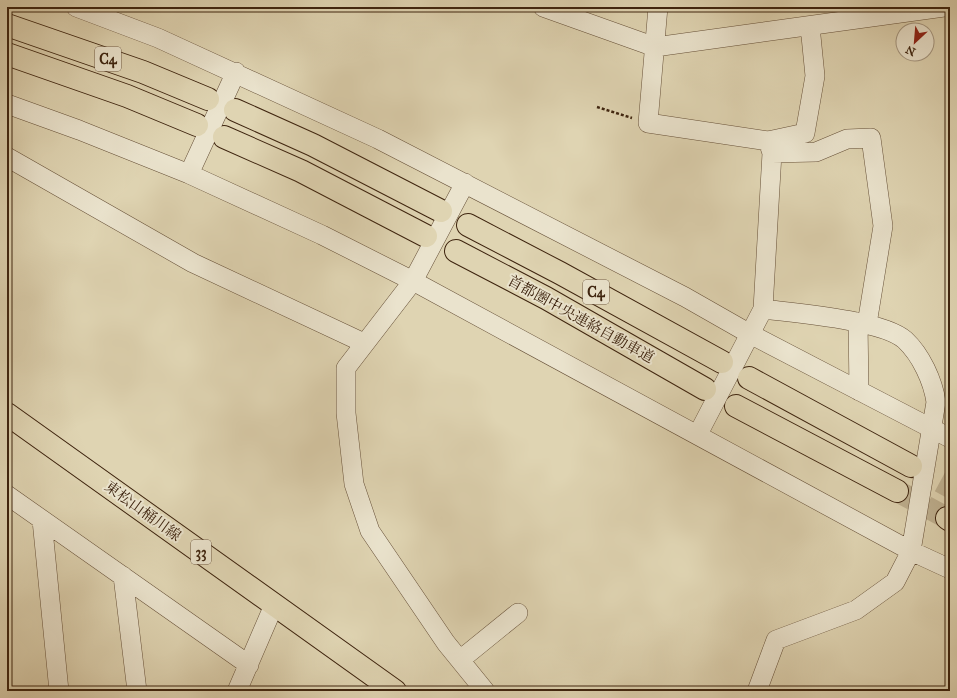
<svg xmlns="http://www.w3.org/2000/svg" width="957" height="698" font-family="'IM FELL Great Primer','Noto Serif JP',serif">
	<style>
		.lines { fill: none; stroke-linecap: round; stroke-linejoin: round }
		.highway-tunnel { stroke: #bfb191; stroke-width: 22; stroke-dasharray: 22 11; stroke-linecap: butt }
		.minor-casing { stroke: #665038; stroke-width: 20 }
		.major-casing { stroke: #3e240f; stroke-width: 24 }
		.highway-casing { stroke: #3e240f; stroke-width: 24 }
		.path { stroke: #3e240f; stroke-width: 2.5; stroke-dasharray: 3 2; stroke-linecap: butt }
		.minor { stroke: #eae3cd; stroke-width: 19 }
		.major { stroke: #dfd4b2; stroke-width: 22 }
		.highway { stroke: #dfd4b2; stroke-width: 22 }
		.labels { text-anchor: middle; stroke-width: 4; stroke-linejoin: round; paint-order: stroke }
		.shield { fill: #eae3cd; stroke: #725d48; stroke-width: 1 }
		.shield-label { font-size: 14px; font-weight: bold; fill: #3e240f }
		.street-label { font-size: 15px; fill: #3e240f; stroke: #eae3cd }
	</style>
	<rect width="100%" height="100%" fill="#dfd4b2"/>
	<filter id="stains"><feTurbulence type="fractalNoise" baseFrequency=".005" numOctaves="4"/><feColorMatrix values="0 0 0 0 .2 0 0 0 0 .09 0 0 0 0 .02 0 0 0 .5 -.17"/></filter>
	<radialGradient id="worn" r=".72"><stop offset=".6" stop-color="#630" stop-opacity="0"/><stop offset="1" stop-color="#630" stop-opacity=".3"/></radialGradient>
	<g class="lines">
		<path class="highway-tunnel" d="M 911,466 L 950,487
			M 897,491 L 947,518"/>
		<defs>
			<path id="minor" d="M 76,7 L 158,38 L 378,139 L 685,297 L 750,334 L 950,438
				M 543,7 L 655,47 L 944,7
				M 658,7 L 648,123 L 768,141 L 772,153 L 763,309 L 698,434
				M 7,104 L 79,130 L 189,174 L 322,235 L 413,281 L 911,551 L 950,569
				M 768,141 L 805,133 L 815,76 L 810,26
				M 772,153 L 816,152 L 847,139 L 871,138 L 883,226 L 867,324
				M 7,157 L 193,263 L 364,343
				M 189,174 L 236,72
				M 465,183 L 413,281 L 346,368 L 346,413 L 354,484 L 370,531 L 446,643 L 485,691
				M 858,322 L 859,391
				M 7,495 L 249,665
				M 42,520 L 59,691
				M 123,576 L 137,691
				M 460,660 L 518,613
				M 237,691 L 274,605
				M 757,691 L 776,640 L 856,610 L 895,582 L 911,551 L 936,402 C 933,381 921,355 905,340 C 883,320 795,313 763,309"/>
			<path id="major" d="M 7,414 L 395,691"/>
			<path id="highway" d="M 7,25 L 143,72 L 208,99
				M 7,54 L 127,96 L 197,125
				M 235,110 L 313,145 L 441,211
				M 224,137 L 301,171 L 426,236
				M 468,225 L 560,273 L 722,362
				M 456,251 L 546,298 L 705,389
				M 749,378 L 911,466
				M 736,406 L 897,491
				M 947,518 L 950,520"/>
		</defs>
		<use href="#minor" class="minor-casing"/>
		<use href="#major" class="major-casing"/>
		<use href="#highway" class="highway-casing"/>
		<path class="path" d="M 597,107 L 632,118"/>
		<use href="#minor" class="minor"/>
		<use href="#major" class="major"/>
		<use href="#highway" class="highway"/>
	</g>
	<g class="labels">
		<g class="shield">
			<rect x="95" y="47" width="26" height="24" rx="3"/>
			<rect x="583" y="280" width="26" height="24" rx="3"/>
			<rect x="191" y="540" width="20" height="24" rx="3"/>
		</g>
		<g class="shield-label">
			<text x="108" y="64">C4</text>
			<text x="596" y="297">C4</text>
			<text x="201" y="557">33</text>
		</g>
		<g class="street-label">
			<text transform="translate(581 319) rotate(29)" y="5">首都圏中央連絡自動車道</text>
			<text transform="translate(143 511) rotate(36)" y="5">東松山桶川線</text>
		</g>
	</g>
	<rect width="957" height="698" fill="none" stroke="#dfd4b2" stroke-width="24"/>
	<rect x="8" y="8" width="941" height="682" fill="none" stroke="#3e240f" stroke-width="2"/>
	<rect x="12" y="12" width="933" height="674" fill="none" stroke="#3e240f"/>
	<g transform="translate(915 42) rotate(206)"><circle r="19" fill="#eae3cd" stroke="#a59781"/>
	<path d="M0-3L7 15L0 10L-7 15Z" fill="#8f2418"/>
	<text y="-6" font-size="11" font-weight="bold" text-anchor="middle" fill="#3e240f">N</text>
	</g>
	<rect width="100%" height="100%" filter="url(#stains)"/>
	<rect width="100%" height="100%" fill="url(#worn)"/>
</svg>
